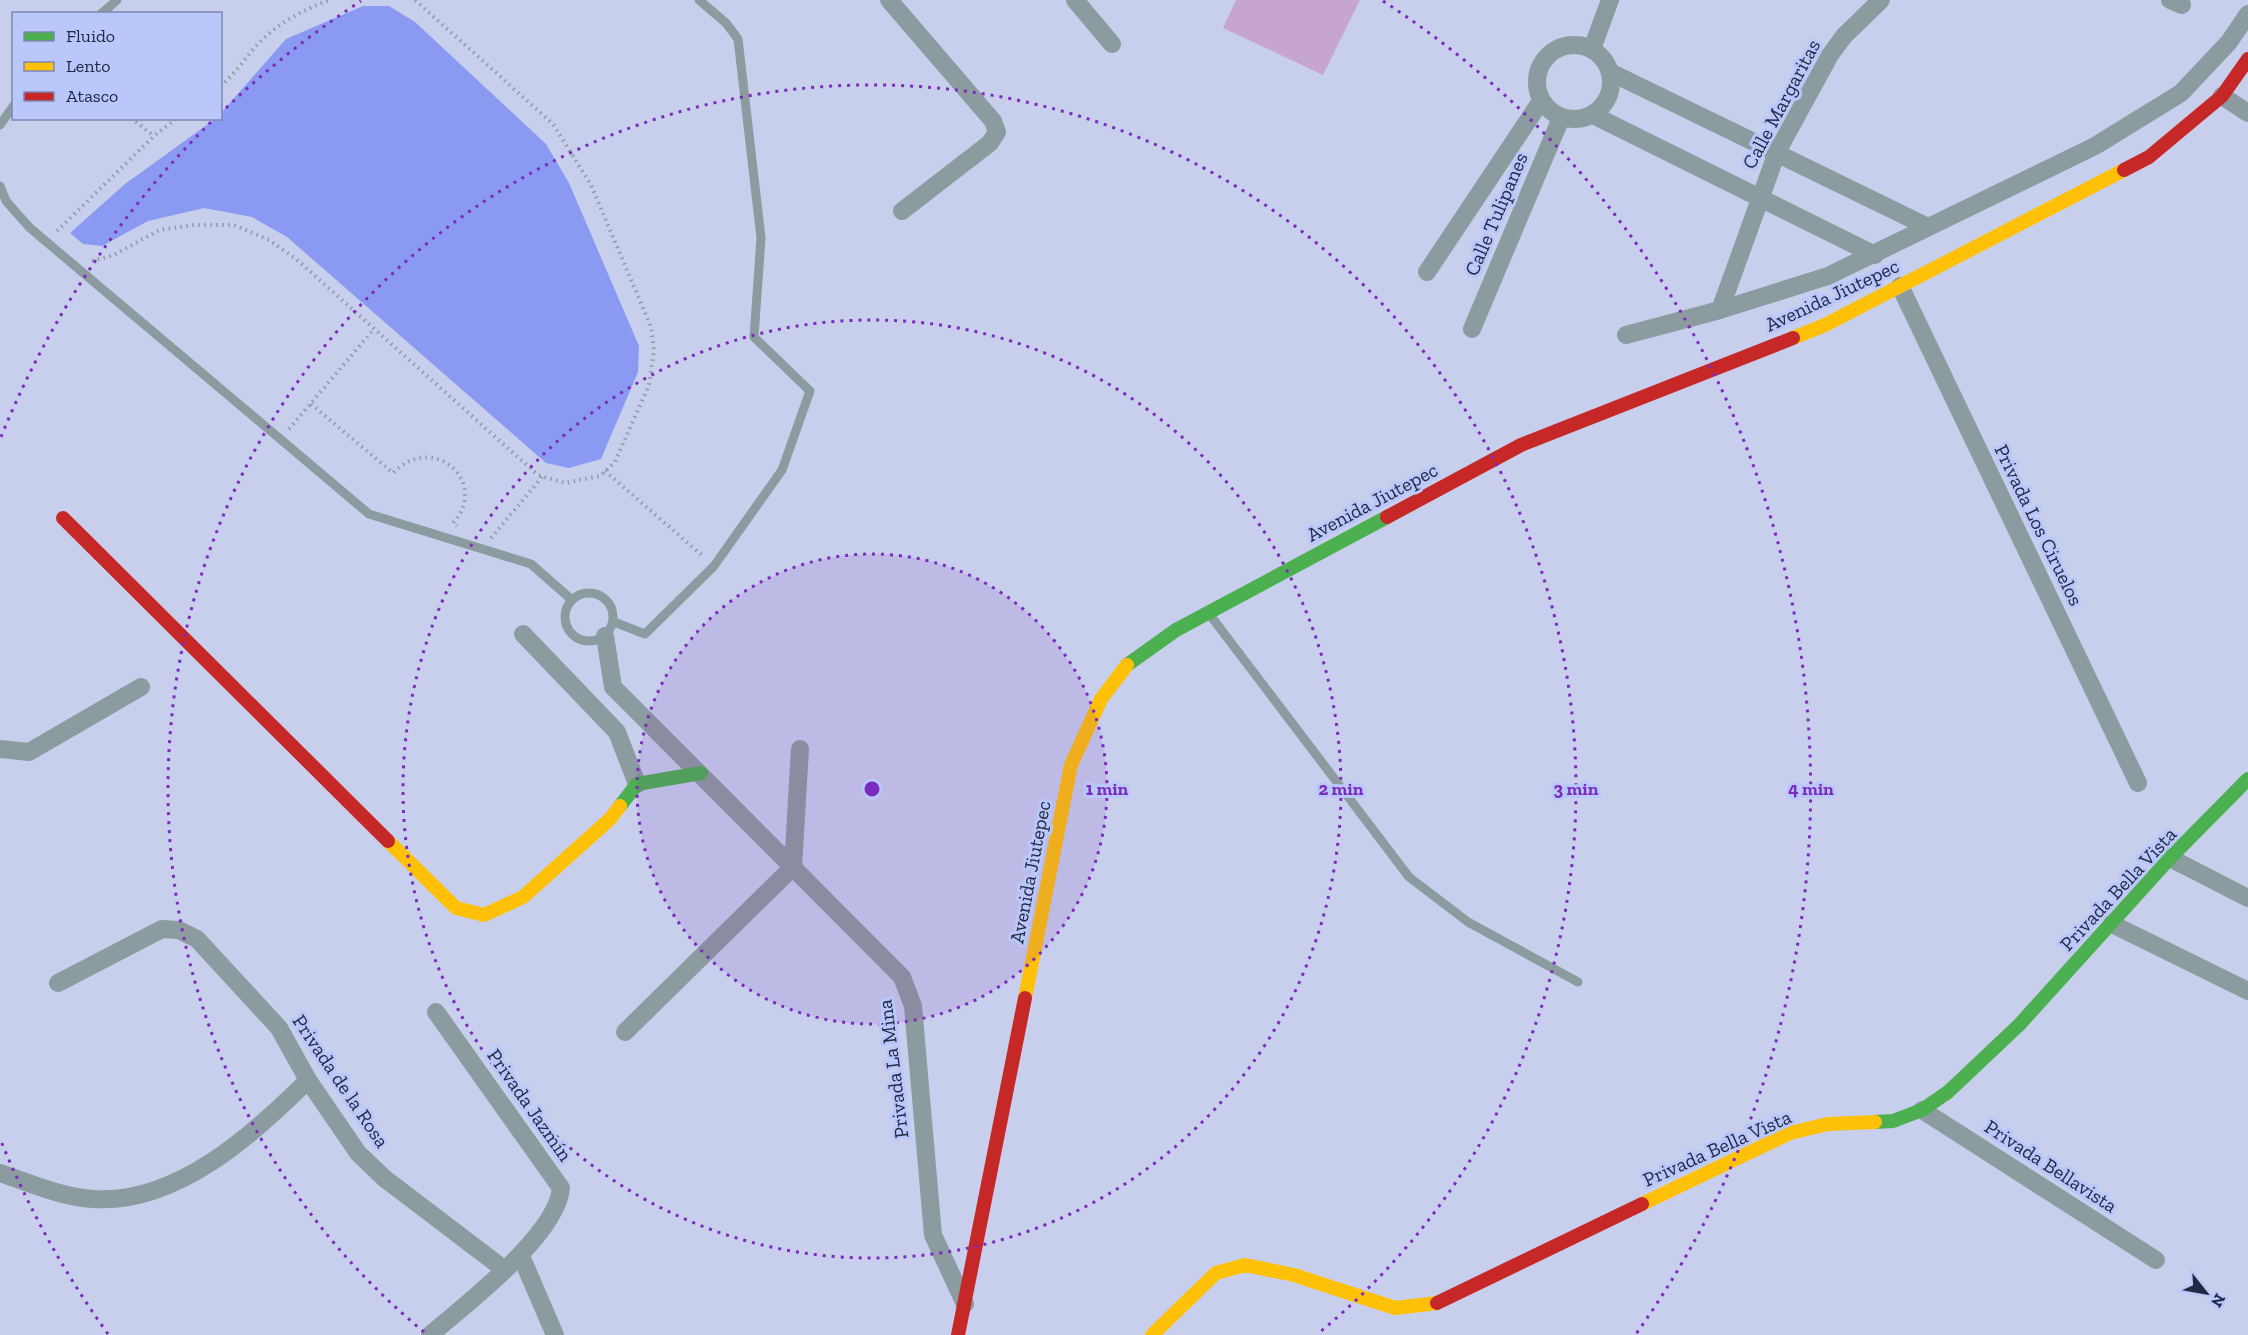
<svg xmlns="http://www.w3.org/2000/svg" width="2248" height="1335" font-family="'Zilla Slab',serif">
	<style>
		.green { fill: #c7a5d1 }
		.water { fill: #8a9af2 }
		.lines { fill: none; stroke-linecap: round; stroke-linejoin: round }
		.path { stroke: #9099a4; stroke-width: 4; stroke-dasharray: 1.5 4.5; stroke-linecap: butt }
		.lane { stroke: #8c9b9f; stroke-width: 9 }
		.street { stroke: #8c9b9f; stroke-width: 18 }
		.fast { stroke: #4caf50; stroke-width: 14 }
		.slow { stroke: #ffc107; stroke-width: 14 }
		.jam { stroke: #c62828; stroke-width: 14 }
		.ring { fill: none; stroke: #7b2cbf; stroke-width: 3; stroke-dasharray: 3 6 }
		.labels { text-anchor: middle; stroke-width: 6; stroke-linejoin: round; paint-order: stroke }
		.street-label { font-size: 20px; fill: #232943; stroke: #b9c7fb }
		.centre { fill: #7b2cbf; stroke: #b9c7fb; stroke-width: 3 }
		.ring-label { font-size: 18px; text-anchor: middle; font-weight: bold; fill: #7b2cbf; stroke: #b9c7fb; stroke-width: 6; stroke-linejoin: round; paint-order: stroke }
	</style>
	<rect width="100%" height="100%" fill="#c8cfec"/>
	<path class="green" d="M 1236,0 L 1360,0 L 1323,75 L 1223,28 Z"/>
	<path class="water" d="M 363,6 L 389,6 L 415,22 L 546,144 L 569,183 L 639,346 L 638,372 L 601,459 L 569,468 L 546,463 L 287,237 L 252,217 L 204,208 L 148,221 L 102,246 L 83,244 L 70,233 L 125,184 L 215,119 L 220,118 L 221,113 L 286,39 Z"/>
	<g class="lines">
		<path class="path" d="M 220,86 C 236,74 245,57 258,44 C 278,23 303,10 329,0
			M 131,118 L 154,136
			M 57,231 L 154,136 L 177,118
			M 92,261 L 114,255 L 159,230 L 195,225 L 234,225 L 269,240 L 296,259 L 538,475 L 565,483 L 600,476 L 615,462 L 649,385 L 654,350 L 651,327 L 591,185 L 553,124 L 415,0
			M 311,404 L 393,473 C 434,431 490,483 453,523 L 457,526
			M 289,429 L 374,329
			M 605,471 L 704,557
			M 491,538 L 543,476"/>
		<path class="lane" d="M 101,14 L 117,0
			M 0,125 L 14,105
			M 0,186 L 6,201 L 30,228 L 369,514 L 531,564 L 572,600
			M565 617a24 24 0 1 1 48 0a24 24 0 1 1-48 0Z
			M 1210,615 L 1409,877 L 1468,922 L 1578,982
			M 614,622 L 645,634 L 714,566 L 782,470 L 810,391 L 754,337 L 761,238 L 738,39 L 726,23 L 699,0"/>
		<path class="street" d="M 889,0 L 993,121 L 997,132 L 990,143 L 902,211
			M 1075,0 L 1112,44
			M 2170,0 L 2182,5
			M1537 82a37 37 0 1 1 74 0a37 37 0 1 1-74 0Z
			M 1592,49 L 1610,0
			M 1610,72 L 1928,227
			M 2222,96 L 2248,113
			M 1593,115 L 1875,255
			M 1427,272 L 1541,101
			M 1900,286 L 2138,783
			M 1720,310 L 1777,152 L 1830,55 L 1844,36 L 1881,0
			M 1472,329 L 1561,118
			M 1626,335 L 1720,310 L 1828,276 L 2095,146 L 2181,93 L 2229,42 L 2248,14
			M 523,634 L 617,732 L 637,784
			M 605,636 L 613,687 L 902,977 L 913,1006 L 933,1235 L 965,1304
			M 0,749 L 29,752 L 141,687
			M 2170,858 L 2248,898
			M 2112,924 L 2248,991
			M 58,983 L 162,929 L 179,930 L 197,939 L 279,1028 L 308,1080 L 358,1153 L 384,1178 L 505,1270
			M 625,1032 L 793,867 L 800,749
			M 1922,1110 L 2156,1260
			M 0,1173 C 30,1183 61,1197 93,1199 C 176,1205 254,1134 308,1080
			M 521,1256 L 555,1335
			M 430,1335 C 466,1304 557,1235 561,1188 L 436,1012"/>
		<path class="fast" d="M 1127,665 L 1176,630 L 1387,517
			M 620,806 L 637,784 L 701,773
			M 1875,1122 L 1893,1121 L 1922,1110 L 1948,1092 L 2019,1025 L 2170,858 L 2248,779"/>
		<path class="slow" d="M 1793,338 L 1825,325 L 2124,170
			M 388,841 L 456,908 L 484,915 L 523,897 L 610,819 L 620,806
			M 1025,998 L 1071,765 L 1101,699 L 1127,665
			M 1642,1204 L 1790,1133 L 1828,1124 L 1875,1122
			M 1152,1335 L 1216,1273 L 1245,1265 L 1294,1275 L 1395,1308 L 1437,1303"/>
		<path class="jam" d="M 2124,170 L 2149,157 L 2222,96 L 2248,59
			M 1387,517 L 1521,445 L 1793,338
			M 63,518 L 388,841
			M 1437,1303 L 1642,1204
			M 958,1335 L 1025,998"/>
	</g>
	<circle cx="872" cy="789" r="235" fill="#7b2cbf" fill-opacity=".12"/>
	<g class="ring">
		<circle cx="872" cy="789" r="235"/>
		<circle cx="872" cy="789" r="469"/>
		<path d="M424 1332A704 704 0 1 1 1320 1332"/>
		<path d="M108 1334A939 939 0 0 1 1 1141M1 437A939 939 0 0 1 214 119M226 108A939 939 0 0 1 361 1M1383 1A939 939 0 0 1 1636 1334"/>
	</g>
	<g class="labels">
		<g class="street-label">
			<text transform="translate(1781 104) rotate(-62)" y="7">Calle Margaritas</text>
			<text transform="translate(1496 214) rotate(-67)" y="7">Calle Tulipanes</text>
			<text transform="translate(1832 295) rotate(-25)" y="7">Avenida Jiutepec</text>
			<text transform="translate(1372 502) rotate(-28)" y="7">Avenida Jiutepec</text>
			<text transform="translate(2039 525) rotate(64)" y="7">Privada Los Ciruelos</text>
			<text transform="translate(1030 872) rotate(-79)" y="7">Avenida Jiutepec</text>
			<text transform="translate(2118 889) rotate(-47)" y="7">Privada Bella Vista</text>
			<text transform="translate(893 1069) rotate(-97)" y="7">Privada La Mina</text>
			<text transform="translate(341 1081) rotate(56)" y="7">Privada de la Rosa</text>
			<text transform="translate(530 1105) rotate(55)" y="7">Privada Jazmín</text>
			<text transform="translate(1717 1148) rotate(-24)" y="7">Privada Bella Vista</text>
			<text transform="translate(2051 1166) rotate(33)" y="7">Privada Bellavista</text>
		</g>
	</g>
	<circle cx="872" cy="789" r="9" class="centre"/>
	<g class="ring-label">
		<text x="1107" y="795">1 min</text>
		<text x="1341" y="795">2 min</text>
		<text x="1576" y="795">3 min</text>
		<text x="1811" y="795">4 min</text>
	</g>
	<rect x="12" y="12" width="210" height="108" fill="#b9c7fb" stroke="#7d88b1" stroke-width="1.5"/>
	<rect x="24" y="32" width="30" height="9" fill="#4caf50" stroke="#7d88b1" stroke-width="1.5"/>
	<text x="66" y="42" font-size="18" fill="#232943">Fluido</text>
	<rect x="24" y="62" width="30" height="9" fill="#ffc107" stroke="#7d88b1" stroke-width="1.5"/>
	<text x="66" y="72" font-size="18" fill="#232943">Lento</text>
	<rect x="24" y="92" width="30" height="9" fill="#c62828" stroke="#7d88b1" stroke-width="1.5"/>
	<text x="66" y="102" font-size="18" fill="#232943">Atasco</text>
	<g transform="translate(2206 1293) rotate(121)" stroke="#b9c7fb" stroke-width="4.5" paint-order="stroke">
	<path d="M0-4.5L10 22L0 15L-10 22Z" fill="#232943"/>
	<text y="-9" font-size="16" font-weight="bold" text-anchor="middle" fill="#232943">N</text>
	</g>
</svg>
